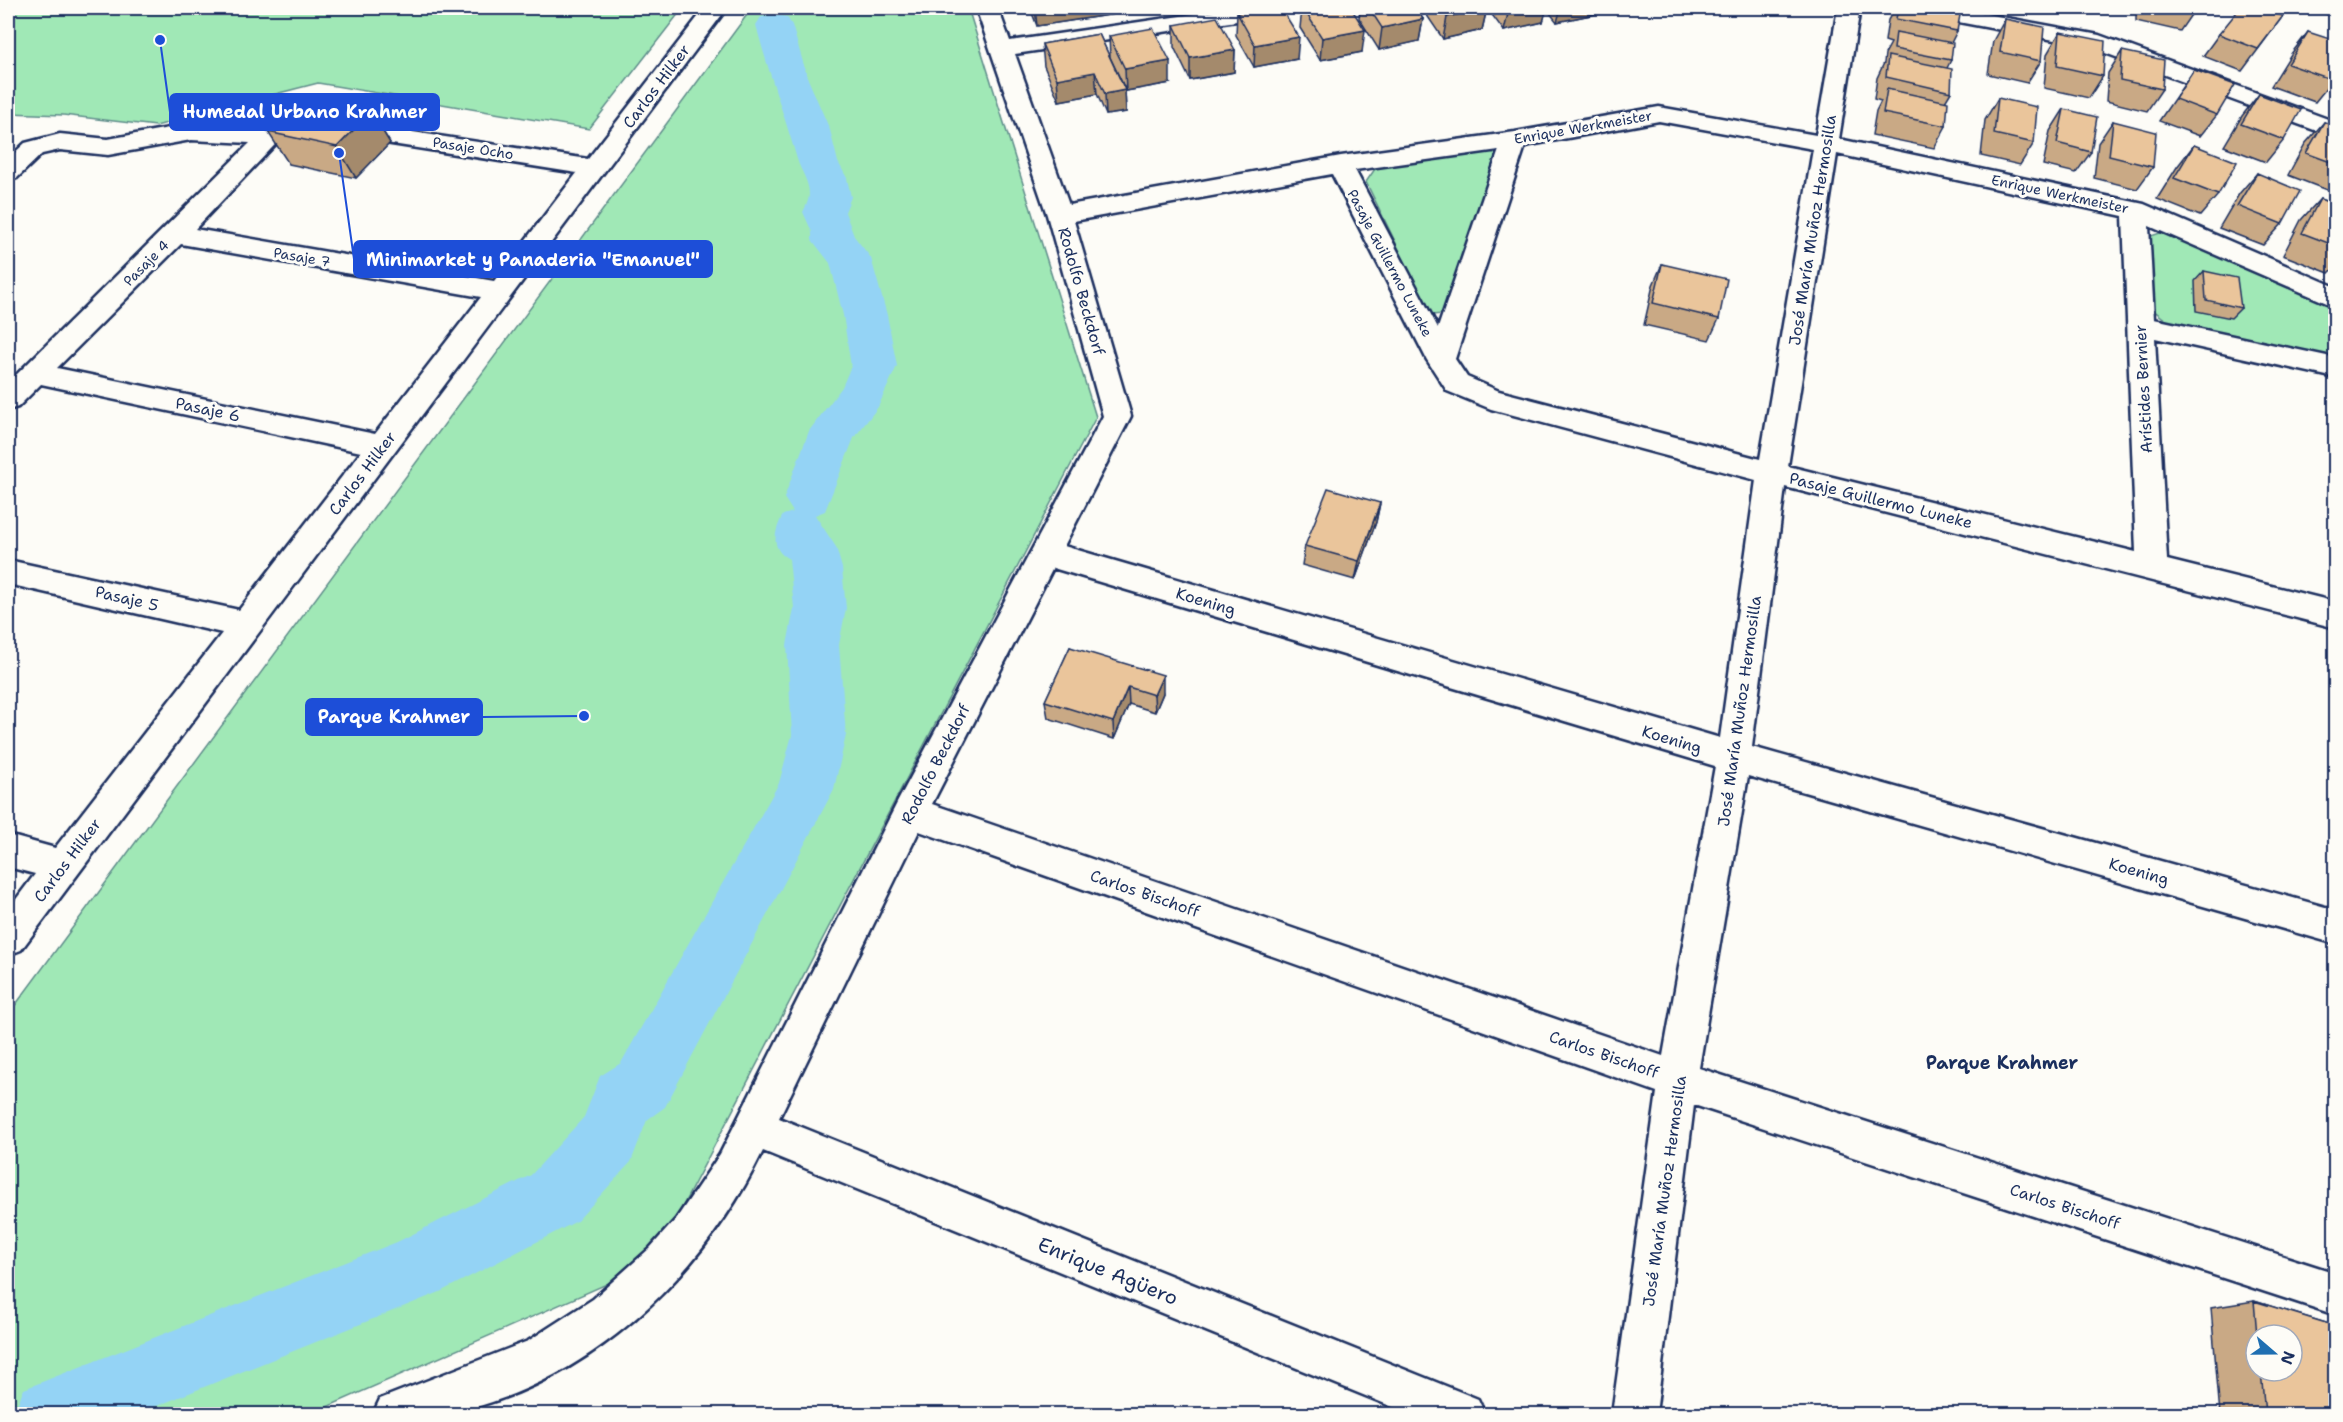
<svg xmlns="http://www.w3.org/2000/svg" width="2343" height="1422" font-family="'Shantell Sans',sans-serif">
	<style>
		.green { fill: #a0e8b6; stroke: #5e8c8a; stroke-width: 1.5 }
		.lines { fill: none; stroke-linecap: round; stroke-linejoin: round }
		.canal { fill: #94d3f5; fill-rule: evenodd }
		.minor-casing { stroke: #1b2f5e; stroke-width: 5 }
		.minor { fill: #fdfcf7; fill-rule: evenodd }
		.wall { fill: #c9a985; stroke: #1b2f5e; stroke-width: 1.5; fill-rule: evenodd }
		.shaded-wall { fill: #a48a6c; stroke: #1b2f5e; stroke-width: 1.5 }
		.building { fill: #eac59b; stroke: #1b2f5e; stroke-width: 1.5 }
		.labels { text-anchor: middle; stroke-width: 6; stroke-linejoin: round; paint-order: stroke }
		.far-street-label { font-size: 14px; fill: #1b2f5e; stroke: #fdfcf7 }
		.street-label { font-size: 16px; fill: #1b2f5e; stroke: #fdfcf7 }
		.neighbourhood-label { font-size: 18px; font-weight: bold; fill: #1b2f5e; stroke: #fdfcf7 }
		.near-street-label { font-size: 20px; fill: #1b2f5e; stroke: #fdfcf7 }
		.leader { fill: none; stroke: #1d4ed8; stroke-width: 2 }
		.callout-dot { fill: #1d4ed8; stroke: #fdfcf7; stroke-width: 2 }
		.callout { fill: #1d4ed8; stroke: #1d4ed8; stroke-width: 2 }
		.callout-label { font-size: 18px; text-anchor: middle; font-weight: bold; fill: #fff }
	</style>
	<rect width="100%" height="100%" fill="#fdfcf7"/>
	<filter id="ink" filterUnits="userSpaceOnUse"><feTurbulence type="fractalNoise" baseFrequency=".0167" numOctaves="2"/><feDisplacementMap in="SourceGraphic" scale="12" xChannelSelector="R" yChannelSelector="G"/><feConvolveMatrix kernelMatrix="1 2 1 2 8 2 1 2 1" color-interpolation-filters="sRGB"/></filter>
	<g filter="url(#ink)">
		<path class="green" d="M 8,8 L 683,8 L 589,129 L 318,83 L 260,98 L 246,114 L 200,114 L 156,126 L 63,115 L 8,113 Z
			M 752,8 L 968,8 L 1096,417 L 669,1232 L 641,1269 L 311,1414 L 8,1414 L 8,1015 Z
			M 1488,148 L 1496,154 L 1444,314 L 1431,315 L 1366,182 L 1377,166 Z
			M 2163,232 L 2335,307 L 2335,361 L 2171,324 L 2152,309 L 2145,238 Z"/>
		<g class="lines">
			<path class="canal" d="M 774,14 L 787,17 L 792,25 L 808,79 L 830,130 L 838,162 L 847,178 L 851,197 L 845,212 L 854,236 L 871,258 L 887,315 L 897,366 L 878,407 L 854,438 L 825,511 L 815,515 L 836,547 L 842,568 L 846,608 L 839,645 L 846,735 L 834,789 L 665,1107 L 647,1120 L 631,1162 L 577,1221 L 440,1292 L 137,1414 L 13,1414 L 24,1389 L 397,1242 L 531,1175 L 584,1117 L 600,1076 L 621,1063 L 779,783 L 792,735 L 787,645 L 794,608 L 789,559 C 770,550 774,531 783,515 L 793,512 L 784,498 L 809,431 L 842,387 L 851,366 L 843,315 L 830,263 L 812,240 L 812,232 L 803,212 C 806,206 809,200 809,194 C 809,181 801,172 797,159 C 784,114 768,71 756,25 L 761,17 Z"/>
			<defs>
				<path id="minor" d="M 705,8 L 727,8 L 21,950 L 8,955 L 8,910 L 35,874 L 8,867 L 8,835 L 55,848 L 222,633 L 8,584 L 8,560 L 239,610 L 361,452 L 41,384 L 18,407 L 8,410 L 8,383 L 250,143 L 191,140 L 108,155 L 60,150 L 42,154 L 17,178 L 8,180 L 8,159 L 25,143 L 60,134 L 108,139 L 191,124 L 245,128 L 295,114 L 588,159 ZM 296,129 L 577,173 L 494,281 L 195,229 L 288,131 ZM 181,244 L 481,297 L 375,434 L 57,368 Z
					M 976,8 L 998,8 L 1010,41 L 1235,8 L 1288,8 L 1285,13 L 1277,15 L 1015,54 L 1069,205 L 1341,156 L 1515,132 L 1659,107 L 1816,135 L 1838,8 L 1860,8 L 1839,139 L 2144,204 L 2336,287 L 2336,307 L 2149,226 L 2154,319 L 2336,358 L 2336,378 L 2155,338 L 2167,560 L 2336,602 L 2336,628 L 1785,487 L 1752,747 L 2336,910 L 2336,944 L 1748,776 L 1699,1068 L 2336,1273 L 2336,1315 L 1694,1105 L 1656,1414 L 1612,1414 L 1657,1092 L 919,831 L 779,1118 L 1478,1399 L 1485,1414 L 1410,1414 L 763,1151 C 702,1277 587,1386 447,1414 C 424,1419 396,1414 373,1414 L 380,1399 L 528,1341 L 593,1299 L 650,1248 L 676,1219 L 720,1154 L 898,801 L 1103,416 L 1047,215 ZM 1659,121 L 1813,149 L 1760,459 L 1499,391 L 1467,377 L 1455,359 L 1525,146 ZM 1499,150 L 1438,328 L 1355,170 ZM 1837,154 L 2123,216 L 2136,552 L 1788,466 ZM 1332,174 L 1427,360 L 1447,391 L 1491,409 L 1756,480 L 1720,738 L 1064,546 L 1131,416 L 1074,221 ZM 1053,568 L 1715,766 L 1663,1056 L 932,804 Z
					M 1910,8 L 1954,8 L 2099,35 L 2336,122 L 2336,138 L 2086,46 L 1921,15 L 1913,13 Z"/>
			</defs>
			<use href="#minor" class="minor-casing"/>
			<use href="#minor" class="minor"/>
		</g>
		<path class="wall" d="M 1030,8 L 1115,8 L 1115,14 L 1037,26 Z
			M 1302,8 L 1351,8 L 1362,52 L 1320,60 L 1300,28 Z
			M 1360,8 L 1416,8 L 1423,19 L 1419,41 L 1379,50 L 1359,18 Z
			M 1422,8 L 1487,8 L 1482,30 L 1443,39 Z
			M 1487,8 L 1597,8 L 1595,14 L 1557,22 L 1546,8 L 1543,22 L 1504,31 Z
			M 1895,8 L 1947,8 L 1957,31 L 1951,43 L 1951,60 L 1947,68 L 1951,92 L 1945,102 L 1946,126 L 1934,148 L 1872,135 L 1876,111 L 1881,101 L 1874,99 L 1877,78 L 1884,63 L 1885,54 L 1891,43 L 1885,41 L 1888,20 Z
			M 2022,8 L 2042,8 L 2039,11 Z
			M 2075,8 L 2104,8 L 2100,13 Z
			M 2136,8 L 2195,8 L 2195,9 L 2180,31 L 2136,21 Z
			M 2314,8 L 2336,8 L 2336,17 L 2313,10 Z
			M 1237,13 L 1297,59 L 1254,67 L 1236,35 Z
			M 2283,16 L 2242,71 L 2203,56 L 2219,34 Z
			M 2005,19 L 2041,61 L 2027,83 L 1988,74 L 1993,41 Z
			M 1174,25 L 1235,50 L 1234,72 L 1190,80 L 1174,47 Z
			M 2060,32 L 2103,76 L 2089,98 L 2044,88 L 2047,54 Z
			M 2308,32 L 2333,80 L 2315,102 L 2271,86 L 2291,54 Z
			M 1099,34 L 1125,90 L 1126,112 L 1106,115 L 1097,94 L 1059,101 L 1044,66 L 1042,44 Z
			M 1109,36 L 1170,83 L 1126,91 L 1110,57 Z
			M 2122,51 L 2162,89 L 2147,111 L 2106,101 L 2108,73 Z
			M 2194,70 L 2217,115 L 2200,136 L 2159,121 Z
			M 2259,94 L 2284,140 L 2266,162 L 2224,146 L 2242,116 Z
			M 1998,98 L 2034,143 L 2020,165 L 1981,156 L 1985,120 Z
			M 2064,109 L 2091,152 L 2076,173 L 2043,165 L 2050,131 Z
			M 371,112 L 390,143 L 356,178 L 289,164 L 268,132 Z
			M 2113,121 L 2153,167 L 2137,189 L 2094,178 L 2098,143 Z
			M 2324,122 L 2336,126 L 2336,188 L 2332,192 L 2288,175 L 2305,144 Z
			M 2194,145 L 2218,195 L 2200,216 L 2157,199 L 2177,167 Z
			M 2257,173 L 2282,224 L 2263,245 L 2219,228 L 2239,194 Z
			M 2320,199 L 2336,205 L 2336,266 L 2329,273 L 2283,255 L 2301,220 Z
			M 1662,264 L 1719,319 L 1709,340 L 1644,325 L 1653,285 Z
			M 2204,271 L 2241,308 L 2231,318 L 2196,311 L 2195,281 Z
			M 1380,503 L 1376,522 L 1355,580 L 1302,565 L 1305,546 Z
			M 1070,647 L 1163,693 L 1155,712 L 1129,704 L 1114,739 L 1048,718 L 1045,701 Z
			M 2254,1301 L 2336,1326 L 2336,1414 L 2220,1414 L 2211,1308 ZM 2256,1335 L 2292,1335 L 2292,1371 L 2256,1371 Z"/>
		<path class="shaded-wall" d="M 1035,8 L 1115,8 L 1115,14 L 1037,26 Z
			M 1487,8 L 1482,30 L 1443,39 L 1447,17 Z
			M 1514,8 L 1547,8 L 1543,22 L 1504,31 L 1509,9 Z
			M 1561,8 L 1597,8 L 1595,14 L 1557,22 Z
			M 1423,19 L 1419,41 L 1379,50 L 1382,28 Z
			M 1365,30 L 1362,52 L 1320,60 L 1322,38 Z
			M 1299,37 L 1297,59 L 1254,67 L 1255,45 Z
			M 1235,50 L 1234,72 L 1190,80 L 1190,58 Z
			M 1170,61 L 1170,83 L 1126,91 L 1125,69 Z
			M 1095,72 L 1097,94 L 1059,101 L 1057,79 Z
			M 1125,90 L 1126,112 L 1106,115 L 1105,94 Z
			M 371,112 L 390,143 L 356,178 L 337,147 Z
			M 1380,503 L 1376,522 L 1355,580 L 1359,561 Z
			M 1163,675 L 1163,693 L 1155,712 L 1154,695 Z
			M 1128,687 L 1129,704 L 1114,739 L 1113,722 Z"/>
		<path class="building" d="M 1266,8 L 1281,8 L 1299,37 L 1255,45 L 1237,13 Z
			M 1303,8 L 1351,8 L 1365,30 L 1322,38 Z
			M 1369,8 L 1416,8 L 1423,19 L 1382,28 Z
			M 1441,8 L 1487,8 L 1447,17 Z
			M 1898,8 L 1947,8 L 1961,10 L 1957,31 L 1896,19 Z
			M 2240,8 L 2259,8 L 2283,16 L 2258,49 L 2219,34 Z
			M 1217,17 L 1235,50 L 1190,58 L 1174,25 Z
			M 2005,19 L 2044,27 L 2041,61 L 2000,52 Z
			M 1153,28 L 1170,61 L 1125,69 L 1109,36 Z
			M 1896,32 L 1953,43 L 1951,60 L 1894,49 Z
			M 2060,32 L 2105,41 L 2103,76 L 2057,66 Z
			M 2308,32 L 2336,41 L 2336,77 L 2333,80 L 2288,64 Z
			M 1099,34 L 1125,90 L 1105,94 L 1095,72 L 1057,79 L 1042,44 Z
			M 2122,51 L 2164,60 L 2162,89 L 2120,80 Z
			M 1888,56 L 1952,69 L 1951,92 L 1886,77 Z
			M 2194,70 L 2235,85 L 2217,115 L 2175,99 Z
			M 1887,89 L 1948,102 L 1946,126 L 1883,113 Z
			M 2259,94 L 2301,110 L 2284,140 L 2241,124 Z
			M 304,98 L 371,112 L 337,147 L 268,132 Z
			M 1998,98 L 2037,107 L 2034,143 L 1994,134 Z
			M 2064,109 L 2097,117 L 2091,152 L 2057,143 Z
			M 2113,121 L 2156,132 L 2153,167 L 2109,156 Z
			M 2324,122 L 2336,126 L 2336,164 L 2306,153 Z
			M 2194,145 L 2237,162 L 2218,195 L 2174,178 Z
			M 2257,173 L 2300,191 L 2282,224 L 2237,206 Z
			M 2320,199 L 2336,205 L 2336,246 L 2302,233 Z
			M 1662,264 L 1727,279 L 1719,319 L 1653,303 Z
			M 2204,271 L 2237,278 L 2241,308 L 2206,300 Z
			M 1328,488 L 1380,503 L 1359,561 L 1305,546 Z
			M 1070,647 L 1163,675 L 1154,695 L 1128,687 L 1113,722 L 1045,701 Z
			M 2254,1301 L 2336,1326 L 2336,1414 L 2265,1414 L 2261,1371 L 2292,1371 L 2292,1335 L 2257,1335 Z"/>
	</g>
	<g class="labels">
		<g class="far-street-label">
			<text transform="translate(1583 127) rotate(-10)" y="5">Enrique Werkmeister</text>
			<text transform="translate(473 148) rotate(9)" y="5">Pasaje Ocho</text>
			<text transform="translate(2060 194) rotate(12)" y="5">Enrique Werkmeister</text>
			<text transform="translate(302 257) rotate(10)" y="5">Pasaje 7</text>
			<text transform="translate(146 263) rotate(-45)" y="5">Pasaje 4</text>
			<text transform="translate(1390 263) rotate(62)" y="5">Pasaje Guillermo Luneke</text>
		</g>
		<g class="street-label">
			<text transform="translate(656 86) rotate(-53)" y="6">Carlos Hilker</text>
			<text transform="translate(1812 230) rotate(-81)" y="6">José María Muñoz Hermosilla</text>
			<text transform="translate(1082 291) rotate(74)" y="6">Rodolfo Beckdorf</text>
			<text transform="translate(2143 389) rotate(-93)" y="6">Arístides Bernier</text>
			<text transform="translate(208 409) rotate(12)" y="6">Pasaje 6</text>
			<text transform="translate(362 473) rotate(-53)" y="6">Carlos Hilker</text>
			<text transform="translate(1881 500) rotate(14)" y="6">Pasaje Guillermo Luneke</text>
			<text transform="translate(127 598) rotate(13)" y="6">Pasaje 5</text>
			<text transform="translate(1206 601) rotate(17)" y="6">Koening</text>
			<text transform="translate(1739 711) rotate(-82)" y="6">José María Muñoz Hermosilla</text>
			<text transform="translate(1672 739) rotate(17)" y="6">Koening</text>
			<text transform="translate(935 764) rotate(-63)" y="6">Rodolfo Beckdorf</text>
			<text transform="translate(67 860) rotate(-53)" y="6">Carlos Hilker</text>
			<text transform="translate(2139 871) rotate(16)" y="6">Koening</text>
			<text transform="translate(1145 893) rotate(19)" y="6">Carlos Bischoff</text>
			<text transform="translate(1604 1054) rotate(19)" y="6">Carlos Bischoff</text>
			<text transform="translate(1664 1191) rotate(-82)" y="6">José María Muñoz Hermosilla</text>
			<text transform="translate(2065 1206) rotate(18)" y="6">Carlos Bischoff</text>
		</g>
		<g class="neighbourhood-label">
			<text x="2002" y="1069">Parque Krahmer</text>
		</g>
		<g class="near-street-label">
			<text transform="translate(1108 1271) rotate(22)" y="7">Enrique Agüero</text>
		</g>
	</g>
	<path class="leader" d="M160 40L170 112M339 153L354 259M584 716L482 717"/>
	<g class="callout-dot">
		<circle cx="160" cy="40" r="6"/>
		<circle cx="339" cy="153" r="6"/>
		<circle cx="584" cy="716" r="6"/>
	</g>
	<g class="callout">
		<rect x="170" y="94" width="269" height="36" rx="6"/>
		<rect x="354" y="241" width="358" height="36" rx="6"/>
		<rect x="306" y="699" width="176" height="36" rx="6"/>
	</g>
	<g class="callout-label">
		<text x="305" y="118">Humedal Urbano Krahmer</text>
		<text x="533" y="266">Minimarket y Panaderia "Emanuel"</text>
		<text x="394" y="723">Parque Krahmer</text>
	</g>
	<rect width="2343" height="1422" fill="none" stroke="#fdfcf7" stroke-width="30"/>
	<rect x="15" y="15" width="2313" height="1392" fill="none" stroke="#1b2f5e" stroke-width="2" filter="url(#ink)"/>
	<g transform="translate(2274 1353) rotate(110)"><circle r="28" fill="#fdfcf7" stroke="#a3aaba" stroke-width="1.5"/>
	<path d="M0-4.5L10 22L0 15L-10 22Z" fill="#1f6fb2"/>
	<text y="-9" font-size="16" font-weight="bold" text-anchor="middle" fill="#1b2f5e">N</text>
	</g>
</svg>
